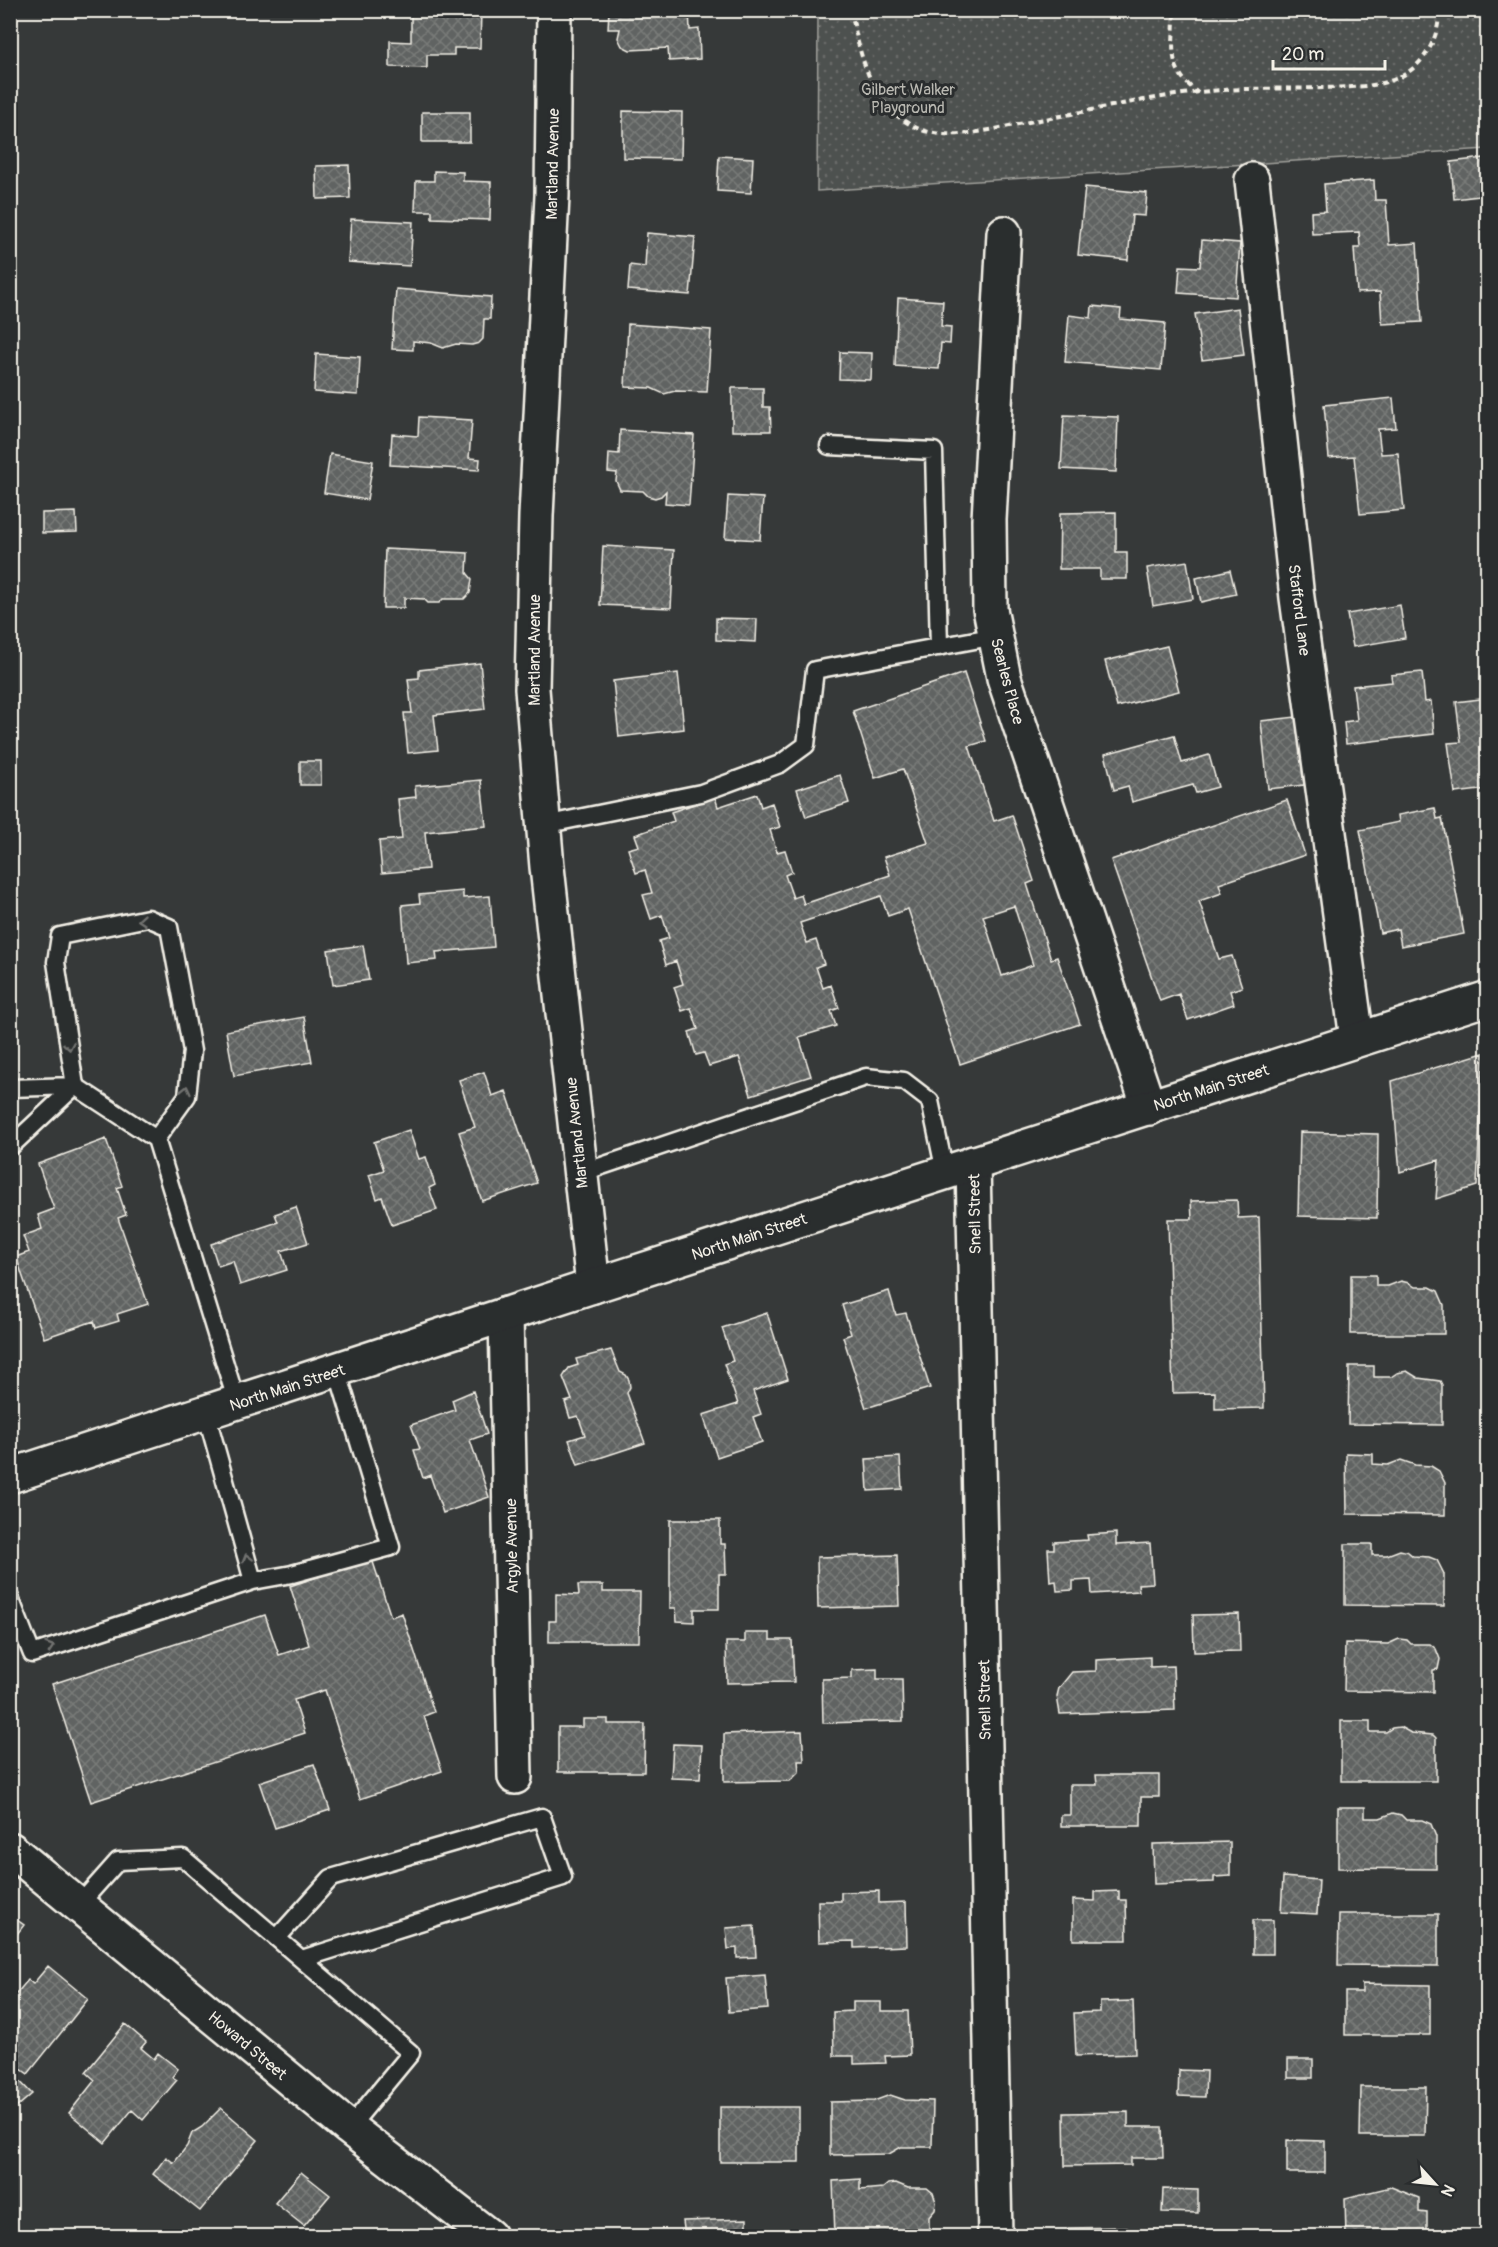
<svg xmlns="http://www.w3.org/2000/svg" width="1498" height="2247" font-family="Pangolin,sans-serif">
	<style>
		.park { fill: url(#park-dots); stroke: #a1a19c; stroke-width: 1.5 }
		.building { fill: url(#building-cross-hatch); stroke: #f4f1e8; stroke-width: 1.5; fill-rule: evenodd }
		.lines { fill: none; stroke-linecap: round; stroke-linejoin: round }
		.lane-casing { stroke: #f4f1e8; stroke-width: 21 }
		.street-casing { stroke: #f4f1e8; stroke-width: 38 }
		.secondary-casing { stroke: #f4f1e8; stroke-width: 38 }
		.path { stroke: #f4f1e8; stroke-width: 4; stroke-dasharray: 6 4.5; stroke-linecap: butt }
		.lane { stroke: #2a2d2e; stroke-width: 16 }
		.street { stroke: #2a2d2e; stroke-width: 33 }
		.secondary { stroke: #2a2d2e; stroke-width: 33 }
		.oneway { stroke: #71726f }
		.labels { text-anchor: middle; stroke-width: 6; stroke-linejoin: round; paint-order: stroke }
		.park-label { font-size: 16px; fill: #bab9b2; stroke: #2a2d2e }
		.street-label { font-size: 16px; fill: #f4f1e8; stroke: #2a2d2e }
	</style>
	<defs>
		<pattern id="park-dots" width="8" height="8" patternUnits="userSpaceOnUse" patternTransform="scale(1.5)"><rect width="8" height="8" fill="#4e514f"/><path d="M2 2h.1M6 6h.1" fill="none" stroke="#686a68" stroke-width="1.8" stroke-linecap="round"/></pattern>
		<pattern id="building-cross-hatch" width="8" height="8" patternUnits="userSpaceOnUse" patternTransform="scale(1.5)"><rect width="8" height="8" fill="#616362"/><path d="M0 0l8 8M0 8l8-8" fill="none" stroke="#787a78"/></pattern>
	</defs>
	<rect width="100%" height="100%" fill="#363939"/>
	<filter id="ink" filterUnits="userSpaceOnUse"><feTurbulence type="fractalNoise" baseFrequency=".0167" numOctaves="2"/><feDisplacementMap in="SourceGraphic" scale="12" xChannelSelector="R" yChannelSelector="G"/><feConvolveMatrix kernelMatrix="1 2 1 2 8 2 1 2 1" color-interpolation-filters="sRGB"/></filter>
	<g filter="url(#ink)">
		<path class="park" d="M 818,11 L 1487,11 L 1487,149 L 817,191 Z"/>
		<path class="building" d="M 411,10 L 481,10 L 480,48 L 454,48 L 454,55 L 427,55 L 427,68 L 390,67 L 390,41 L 411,42 Z
			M 609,10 L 689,10 L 690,30 L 699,29 L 700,59 L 669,61 L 668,48 L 630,50 L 622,46 L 618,38 L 620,29 L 608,29 Z
			M 623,111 L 682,112 L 681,159 L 623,158 Z
			M 422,112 L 470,112 L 470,142 L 422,142 Z
			M 719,156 L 753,158 L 751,193 L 717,191 Z
			M 1484,158 L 1488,195 L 1454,199 L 1451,162 Z
			M 349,165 L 350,198 L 317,199 L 316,166 Z
			M 434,171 L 463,172 L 463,181 L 491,182 L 490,220 L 432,218 L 432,211 L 415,211 L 416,181 L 434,181 Z
			M 1374,180 L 1375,200 L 1386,200 L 1389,245 L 1417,243 L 1422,322 L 1382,324 L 1380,292 L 1357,293 L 1354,248 L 1360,248 L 1359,232 L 1312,234 L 1311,212 L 1326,211 L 1324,184 Z
			M 1085,187 L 1147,193 L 1145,216 L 1132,215 L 1128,260 L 1078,255 Z
			M 351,219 L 413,222 L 410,266 L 348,262 Z
			M 647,233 L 695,237 L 690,295 L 628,290 L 630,265 L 645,267 Z
			M 1202,240 L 1240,243 L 1236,297 L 1178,293 L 1180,266 L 1200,267 Z
			M 396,289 L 491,297 L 490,319 L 484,319 L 483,339 L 479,343 L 472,345 L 456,344 L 443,348 L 431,343 L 413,341 L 413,350 L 392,349 Z
			M 898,298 L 943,301 L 941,326 L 951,327 L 950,344 L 941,343 L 939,369 L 895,366 Z
			M 1092,306 L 1121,309 L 1120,319 L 1165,323 L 1161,370 L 1065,362 L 1069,315 L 1091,318 Z
			M 1238,308 L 1244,355 L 1202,360 L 1195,314 Z
			M 628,324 L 711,330 L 707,392 L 675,391 L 664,394 L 651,388 L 625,387 Z
			M 840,352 L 872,353 L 871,380 L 839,379 Z
			M 316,354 L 360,357 L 358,395 L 314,392 Z
			M 732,388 L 763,388 L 763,407 L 770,407 L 771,431 L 732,431 Z
			M 1393,398 L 1396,428 L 1378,429 L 1381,454 L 1398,453 L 1404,510 L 1360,514 L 1354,456 L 1329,458 L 1324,405 Z
			M 1064,415 L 1118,417 L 1116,472 L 1061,469 Z
			M 419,417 L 472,420 L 469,458 L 480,459 L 479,470 L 390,465 L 392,434 L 418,436 Z
			M 620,430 L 694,435 L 689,505 L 665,503 L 666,491 L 661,496 L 655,498 L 648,496 L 643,491 L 620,490 L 616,481 L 617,473 L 608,472 L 609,453 L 619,454 Z
			M 330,454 L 373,461 L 367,500 L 324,493 Z
			M 728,496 L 763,498 L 760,540 L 725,538 Z
			M 76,512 L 77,532 L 42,533 L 42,513 Z
			M 1116,512 L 1116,552 L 1127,552 L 1127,579 L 1100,579 L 1100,569 L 1059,569 L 1060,513 Z
			M 603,546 L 674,550 L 671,608 L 600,605 Z
			M 385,549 L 468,553 L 467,573 L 472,579 L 470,593 L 464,599 L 443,599 L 439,603 L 428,603 L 424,599 L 404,598 L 404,608 L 383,608 Z
			M 1187,561 L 1193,599 L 1153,606 L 1147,568 Z
			M 1230,570 L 1236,594 L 1201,602 L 1196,578 Z
			M 1400,605 L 1405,638 L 1353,647 L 1347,614 Z
			M 716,618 L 757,619 L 756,642 L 716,640 Z
			M 1167,646 L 1179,691 L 1117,707 L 1105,661 Z
			M 480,663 L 485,709 L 434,715 L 438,750 L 408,753 L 404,713 L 412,713 L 408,679 L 419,678 L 419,670 Z
			M 1422,672 L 1425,702 L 1431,701 L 1434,734 L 1346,744 L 1344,722 L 1357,720 L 1353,686 L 1392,682 L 1391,675 Z
			M 678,673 L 684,729 L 619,737 L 613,681 Z
			M 964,673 L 986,741 L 969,746 L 994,821 L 1012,815 L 1034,881 L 1027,884 L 1051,959 L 1057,957 L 1080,1024 L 960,1064 L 908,909 L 888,916 L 881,896 L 800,923 L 807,943 L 816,940 L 824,964 L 816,967 L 823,988 L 831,985 L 839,1008 L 831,1011 L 836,1026 L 799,1037 L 811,1076 L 751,1095 L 739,1057 L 709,1066 L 704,1053 L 696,1055 L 689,1032 L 698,1029 L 691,1008 L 682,1011 L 674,987 L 683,984 L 676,961 L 666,965 L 659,941 L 669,938 L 662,915 L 651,919 L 643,895 L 652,893 L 645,870 L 636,873 L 628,849 L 639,846 L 635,835 L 674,821 L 671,812 L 715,797 L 718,807 L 757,794 L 761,807 L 772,803 L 780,827 L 770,830 L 777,852 L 785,850 L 792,872 L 785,875 L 793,898 L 801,895 L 804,904 L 890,875 L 884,857 L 928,843 L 903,769 L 875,778 L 853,711 ZM 1014,906 L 1033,965 L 1002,976 L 983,916 Z
			M 1488,698 L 1488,789 L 1455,793 L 1448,743 L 1461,742 L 1456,702 Z
			M 1296,717 L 1304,785 L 1268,789 L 1261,721 Z
			M 1174,735 L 1182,763 L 1209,755 L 1218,787 L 1196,793 L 1193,785 L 1132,802 L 1128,786 L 1114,790 L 1105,754 Z
			M 300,761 L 321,761 L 321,785 L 300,785 Z
			M 840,775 L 849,803 L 806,817 L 797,789 Z
			M 481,780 L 486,826 L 425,832 L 428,869 L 382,873 L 379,841 L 402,839 L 398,799 L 416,797 L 415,786 Z
			M 1287,800 L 1305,855 L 1219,884 L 1222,893 L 1199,901 L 1219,959 L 1232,956 L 1242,987 L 1230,991 L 1234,1004 L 1188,1020 L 1179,994 L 1160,1001 L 1111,860 Z
			M 1435,808 L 1437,819 L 1442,818 L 1464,934 L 1401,946 L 1398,929 L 1380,933 L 1360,830 L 1399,822 L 1398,815 Z
			M 463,891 L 463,898 L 490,896 L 494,947 L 436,952 L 437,960 L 406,963 L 402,905 L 420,903 L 419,895 Z
			M 363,945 L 369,980 L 333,985 L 328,950 Z
			M 304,1017 L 312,1062 L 234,1076 L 226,1031 Z
			M 1483,1053 L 1477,1186 L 1436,1199 L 1439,1160 L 1400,1172 L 1392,1081 Z
			M 484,1072 L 492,1096 L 506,1091 L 537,1183 L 482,1201 L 459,1132 L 475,1127 L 459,1080 Z
			M 409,1130 L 419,1159 L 426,1157 L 435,1185 L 429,1188 L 437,1210 L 392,1225 L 382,1197 L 377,1199 L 369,1175 L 384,1170 L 374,1142 Z
			M 1300,1132 L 1378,1134 L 1377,1218 L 1298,1216 Z
			M 106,1139 L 122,1186 L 117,1188 L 126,1215 L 118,1218 L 148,1304 L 117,1314 L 119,1321 L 96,1328 L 94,1321 L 44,1338 L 16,1257 L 29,1252 L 23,1236 L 42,1229 L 38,1215 L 54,1209 L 38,1164 Z
			M 1237,1200 L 1238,1218 L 1259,1217 L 1264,1408 L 1215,1409 L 1215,1392 L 1173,1393 L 1168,1219 L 1192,1219 L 1191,1201 Z
			M 296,1207 L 308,1243 L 281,1251 L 287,1270 L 240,1285 L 233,1261 L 218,1266 L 211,1244 L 278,1222 L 275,1214 Z
			M 1351,1275 L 1376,1275 L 1376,1286 L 1388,1286 L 1401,1281 L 1409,1283 L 1415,1287 L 1430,1287 L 1438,1291 L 1444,1305 L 1444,1334 L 1351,1334 Z
			M 889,1291 L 896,1315 L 906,1313 L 930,1388 L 866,1408 L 843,1337 L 851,1334 L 842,1305 Z
			M 767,1313 L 788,1379 L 753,1391 L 761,1414 L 753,1417 L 762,1442 L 717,1457 L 703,1415 L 738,1404 L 724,1364 L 733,1361 L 722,1328 Z
			M 611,1350 L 620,1372 L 626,1375 L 629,1380 L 630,1387 L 627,1393 L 645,1443 L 578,1465 L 569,1440 L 585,1435 L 578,1416 L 570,1418 L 565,1402 L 572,1400 L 563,1377 L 569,1368 L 578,1365 L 576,1359 Z
			M 1349,1366 L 1374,1366 L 1374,1377 L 1391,1377 L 1397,1373 L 1407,1371 L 1418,1378 L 1440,1381 L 1442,1385 L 1442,1425 L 1348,1424 Z
			M 473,1391 L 487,1434 L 470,1440 L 489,1497 L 443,1513 L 430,1475 L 423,1478 L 414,1450 L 420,1449 L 411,1425 L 455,1410 L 452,1400 Z
			M 1346,1453 L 1373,1454 L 1373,1464 L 1388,1465 L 1401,1460 L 1415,1465 L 1431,1466 L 1439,1471 L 1445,1483 L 1445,1515 L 1347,1514 Z
			M 900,1457 L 902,1489 L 868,1491 L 866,1459 Z
			M 670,1520 L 720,1520 L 720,1544 L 725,1544 L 726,1574 L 719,1574 L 719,1609 L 694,1609 L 694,1622 L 677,1621 L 676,1608 L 670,1608 Z
			M 1116,1533 L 1116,1545 L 1150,1543 L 1153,1583 L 1138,1584 L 1139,1591 L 1092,1594 L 1091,1580 L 1073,1581 L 1073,1590 L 1057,1591 L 1056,1581 L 1050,1582 L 1048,1549 L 1054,1549 L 1054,1542 L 1088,1540 L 1087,1535 Z
			M 1345,1544 L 1372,1544 L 1372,1555 L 1387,1555 L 1400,1550 L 1408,1552 L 1413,1556 L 1429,1557 L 1437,1560 L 1444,1574 L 1444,1606 L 1345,1605 Z
			M 897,1555 L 899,1606 L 818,1608 L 817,1557 Z
			M 372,1559 L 391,1617 L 402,1613 L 434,1712 L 424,1716 L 442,1771 L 360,1799 L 325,1690 L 294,1700 L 305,1733 L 91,1802 L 52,1684 L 265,1615 L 279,1655 L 309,1645 L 290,1586 Z
			M 578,1585 L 603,1585 L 603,1592 L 640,1592 L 639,1642 L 549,1642 L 549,1621 L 556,1621 L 556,1594 L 579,1595 Z
			M 1239,1614 L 1240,1651 L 1194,1652 L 1193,1615 Z
			M 745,1633 L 770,1633 L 770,1640 L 792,1640 L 794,1682 L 727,1683 L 726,1642 L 745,1642 Z
			M 1399,1639 L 1407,1640 L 1411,1644 L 1430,1644 L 1436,1649 L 1440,1659 L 1438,1669 L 1433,1670 L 1433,1692 L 1344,1691 L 1345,1643 L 1388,1644 Z
			M 1150,1657 L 1150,1667 L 1173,1666 L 1175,1710 L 1060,1714 L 1057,1696 L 1059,1688 L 1072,1672 L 1096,1671 L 1096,1660 Z
			M 877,1669 L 877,1679 L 902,1679 L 903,1721 L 823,1723 L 822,1679 L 852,1678 L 852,1670 Z
			M 583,1719 L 608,1719 L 608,1724 L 645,1724 L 644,1772 L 558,1772 L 558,1727 L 583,1727 Z
			M 1341,1721 L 1370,1721 L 1370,1732 L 1386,1732 L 1392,1728 L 1400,1727 L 1411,1733 L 1433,1735 L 1436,1738 L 1436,1781 L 1341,1781 Z
			M 802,1731 L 804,1761 L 798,1761 L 799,1772 L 790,1781 L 724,1782 L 724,1734 Z
			M 673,1744 L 702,1745 L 700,1779 L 671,1778 Z
			M 314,1764 L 330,1810 L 275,1828 L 259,1782 Z
			M 1096,1775 L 1159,1775 L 1159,1797 L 1141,1797 L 1141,1826 L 1061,1826 L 1061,1815 L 1070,1815 L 1070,1785 L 1097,1785 Z
			M 1338,1807 L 1365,1807 L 1365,1818 L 1380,1818 L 1393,1813 L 1401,1815 L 1406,1820 L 1422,1820 L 1431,1824 L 1436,1837 L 1436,1869 L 1338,1868 Z
			M 1230,1842 L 1230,1876 L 1214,1877 L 1214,1882 L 1154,1884 L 1153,1844 Z
			M 1283,1877 L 1319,1880 L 1317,1914 L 1281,1912 Z
			M 879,1891 L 879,1903 L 906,1902 L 907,1946 L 854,1948 L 854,1941 L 819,1942 L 818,1901 L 841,1901 L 841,1892 Z
			M 1119,1891 L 1119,1900 L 1126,1900 L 1127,1940 L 1073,1940 L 1073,1900 L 1095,1901 L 1095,1892 Z
			M 1339,1914 L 1438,1914 L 1438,1966 L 1338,1965 Z
			M 10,1915 L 24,1925 L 10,1943 Z
			M 1253,1920 L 1273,1920 L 1273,1954 L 1253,1954 Z
			M 754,1926 L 756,1957 L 737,1958 L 737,1948 L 728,1949 L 726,1928 Z
			M 48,1966 L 88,1999 L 28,2074 L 10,2061 L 10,2015 L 16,2008 L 10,2004 L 10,2001 L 28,1980 L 33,1984 Z
			M 765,1975 L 768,2009 L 729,2012 L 726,1978 Z
			M 1362,1984 L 1430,1985 L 1430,2035 L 1345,2035 L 1345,1992 L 1362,1992 Z
			M 1133,2001 L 1135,2054 L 1076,2056 L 1074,2013 L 1100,2012 L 1100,2002 Z
			M 853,2002 L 881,2002 L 881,2011 L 908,2011 L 910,2055 L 885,2056 L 886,2063 L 854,2064 L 854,2056 L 834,2056 L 833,2012 L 853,2011 Z
			M 125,2024 L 146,2042 L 141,2048 L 154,2059 L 158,2053 L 178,2069 L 172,2077 L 177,2080 L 143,2120 L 132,2110 L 105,2143 L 69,2113 L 95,2080 L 86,2072 Z
			M 1288,2059 L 1313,2059 L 1313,2078 L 1288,2078 Z
			M 1179,2070 L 1206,2071 L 1205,2097 L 1178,2096 Z
			M 10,2071 L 32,2094 L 10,2113 Z
			M 1361,2087 L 1426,2087 L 1425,2136 L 1360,2136 Z
			M 890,2095 L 905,2100 L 933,2101 L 932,2147 L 901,2147 L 889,2154 L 830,2155 L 830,2102 L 874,2101 Z
			M 720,2107 L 799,2107 L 799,2162 L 720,2162 Z
			M 221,2108 L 258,2140 L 200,2211 L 153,2174 L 166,2157 L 174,2163 L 187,2146 L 192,2133 L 202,2127 Z
			M 1128,2112 L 1128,2127 L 1162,2127 L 1163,2158 L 1131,2158 L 1131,2165 L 1065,2166 L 1064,2113 Z
			M 1287,2140 L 1325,2141 L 1325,2173 L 1287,2173 Z
			M 301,2172 L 330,2195 L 304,2226 L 275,2203 Z
			M 860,2179 L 860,2190 L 883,2188 L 888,2184 L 896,2183 L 908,2188 L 927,2188 L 933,2193 L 936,2202 L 935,2210 L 929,2217 L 929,2236 L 835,2236 L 833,2181 Z
			M 1391,2187 L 1419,2198 L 1419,2212 L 1427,2213 L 1427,2236 L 1346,2236 L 1345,2198 Z
			M 1163,2189 L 1198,2190 L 1198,2213 L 1162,2212 Z
			M 747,2219 L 747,2236 L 685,2236 L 683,2221 Z
			M 1127,2227 L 1127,2236 L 1153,2236 L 1068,2236 L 1068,2228 Z"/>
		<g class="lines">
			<defs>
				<path id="lane" d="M 829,446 L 934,451 L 939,647
					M 544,825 L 701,793 L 780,764 L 806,745 L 815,670 L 996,636
					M 10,1088 L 75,1086 L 10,1147
					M 156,1139 L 187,1096 L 192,1051 L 169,927 L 148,918 L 60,936 L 56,962 L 75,1086 L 156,1139 L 237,1403
					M 581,1173 L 866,1077 L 904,1081 L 930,1101 L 945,1172
					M 253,1581 L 292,1574 L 391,1547 L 337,1370
					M 10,1598 L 32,1654 L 253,1581 L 206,1413
					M 78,1906 L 118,1861 L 183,1858 L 411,2053 L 349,2128
					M 277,1938 L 331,1878 L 542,1817 L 563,1877 L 302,1959"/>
				<path id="street" d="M 554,10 L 552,196 L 536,516 L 532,689 L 547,867 L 593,1286
					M 1252,180 L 1297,598 L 1357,1039
					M 1004,233 L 989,520 L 990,609 L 1004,678 L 1149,1108
					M 973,1163 L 995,2236
					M 506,1314 L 515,1777"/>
				<path id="secondary" d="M 10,1476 L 593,1286 L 1488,998
					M 10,1849 L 349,2128 L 489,2236"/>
			</defs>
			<use href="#lane" class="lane-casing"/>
			<use href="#street" class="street-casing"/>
			<use href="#secondary" class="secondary-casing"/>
			<path class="path" d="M 851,10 C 860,56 871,107 917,128 C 949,143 1000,127 1034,121 C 1096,110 1160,94 1223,90 C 1256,88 1290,89 1323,88 C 1347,87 1373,88 1395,79 C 1422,69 1440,39 1439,10
				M 1174,13 C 1174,50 1166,68 1198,93"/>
			<use href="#lane" class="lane"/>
			<use href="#street" class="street"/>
			<use href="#secondary" class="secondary"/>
		</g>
		<defs><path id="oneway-chevron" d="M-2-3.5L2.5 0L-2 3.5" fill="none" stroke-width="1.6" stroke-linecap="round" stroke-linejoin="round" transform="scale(1.5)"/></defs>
		<g class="oneway">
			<use href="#oneway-chevron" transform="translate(142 920) rotate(175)"/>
			<use href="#oneway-chevron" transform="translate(69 1046) rotate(81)"/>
			<use href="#oneway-chevron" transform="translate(186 1090) rotate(-77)"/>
			<use href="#oneway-chevron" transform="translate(247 1558) rotate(-106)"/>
			<use href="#oneway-chevron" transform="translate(50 1647) rotate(-18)"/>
		</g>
	</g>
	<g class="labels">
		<g class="park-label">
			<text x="908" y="95">Gilbert Walker<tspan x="908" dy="18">Playground</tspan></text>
		</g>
		<g class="street-label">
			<text transform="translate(552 164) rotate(-89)" y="6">Martland Avenue</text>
			<text transform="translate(1300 610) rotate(83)" y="6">Stafford Lane</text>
			<text transform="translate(534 650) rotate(-90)" y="6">Martland Avenue</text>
			<text transform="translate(1008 681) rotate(75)" y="6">Searles Place</text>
			<text transform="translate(1211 1087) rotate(-18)" y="6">North Main Street</text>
			<text transform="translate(576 1133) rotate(-96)" y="6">Martland Avenue</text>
			<text transform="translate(974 1214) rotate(-91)" y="6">Snell Street</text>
			<text transform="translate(749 1236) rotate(-18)" y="6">North Main Street</text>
			<text transform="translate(287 1387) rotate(-18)" y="6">North Main Street</text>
			<text transform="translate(511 1546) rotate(-91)" y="6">Argyle Avenue</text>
			<text transform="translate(984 1700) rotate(-91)" y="6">Snell Street</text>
			<text transform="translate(248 2045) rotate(40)" y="6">Howard Street</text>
		</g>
	</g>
	<rect width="1498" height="2247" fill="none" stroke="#2a2d2e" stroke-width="36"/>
	<rect x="18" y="18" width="1462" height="2211" fill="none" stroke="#f4f1e8" stroke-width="2" filter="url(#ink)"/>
	<g transform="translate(1435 2184) rotate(117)" stroke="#2a2d2e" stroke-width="4.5" paint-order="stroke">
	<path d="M0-4.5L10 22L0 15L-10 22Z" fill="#f4f1e8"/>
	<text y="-9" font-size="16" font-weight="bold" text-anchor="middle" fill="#f4f1e8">N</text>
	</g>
	<path d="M1273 60v9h112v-9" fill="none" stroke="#f4f1e8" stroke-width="3"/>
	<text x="1282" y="60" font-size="18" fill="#f4f1e8" stroke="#2a2d2e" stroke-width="4.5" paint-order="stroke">20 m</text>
</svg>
